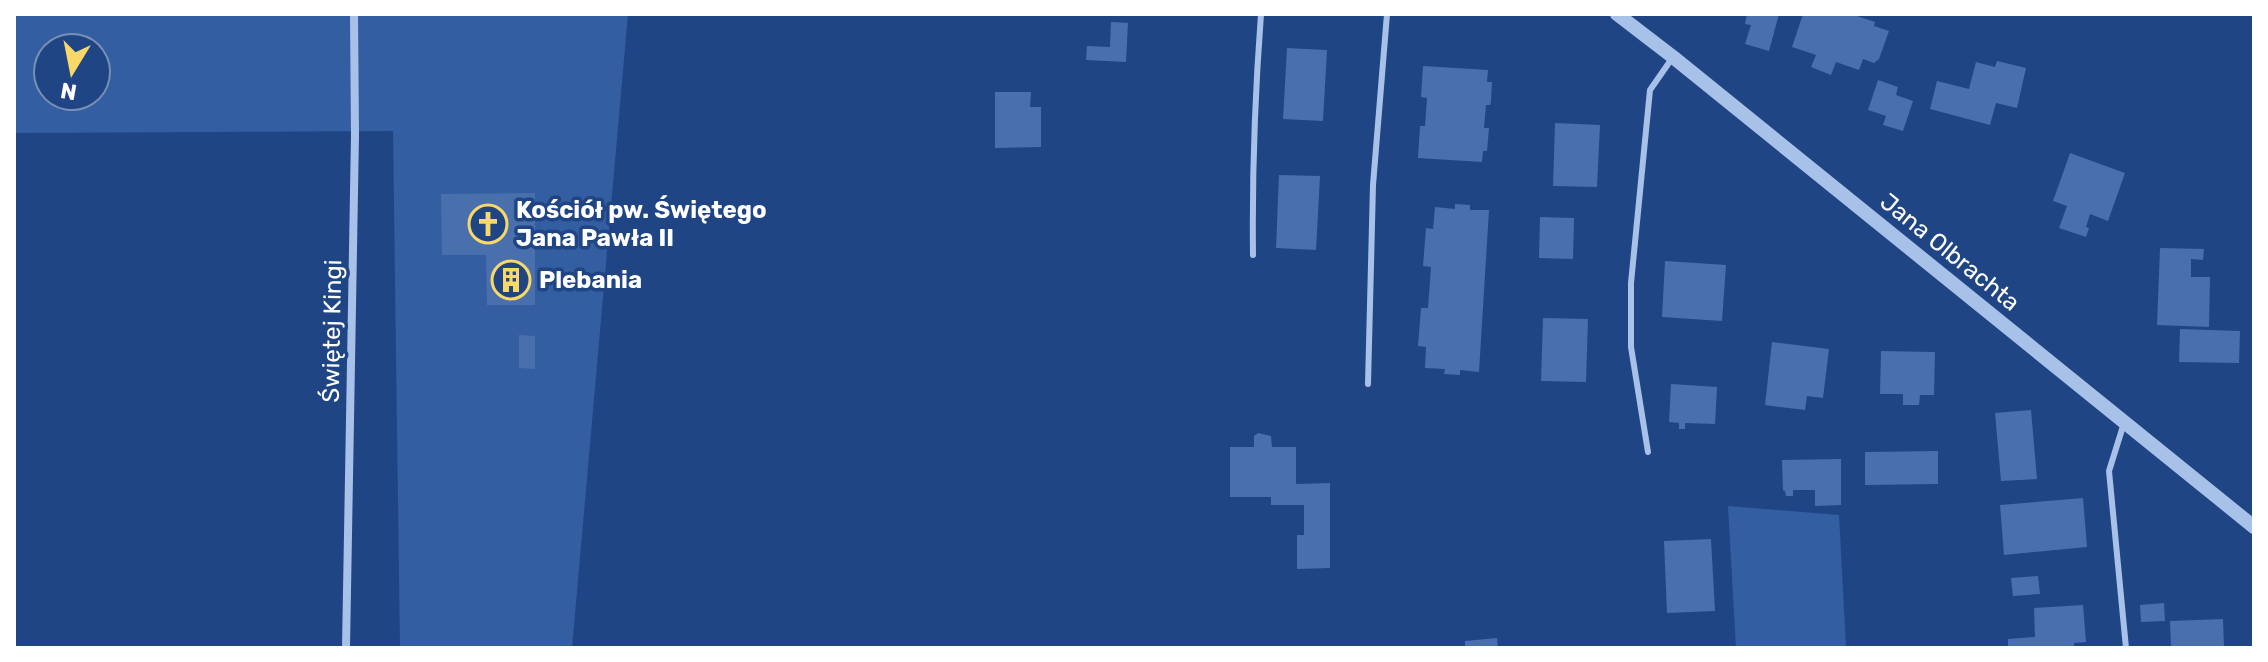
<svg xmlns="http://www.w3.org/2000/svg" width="2268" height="662" font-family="Rubik,sans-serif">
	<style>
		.green { fill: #345ea2; fill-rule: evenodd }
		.building { fill: #496fad }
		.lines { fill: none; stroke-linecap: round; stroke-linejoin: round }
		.service { stroke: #a8c1e9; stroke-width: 6 }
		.minor { stroke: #a8c1e9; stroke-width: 8 }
		.tertiary { stroke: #a8c1e9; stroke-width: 14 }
		.labels { text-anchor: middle; stroke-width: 7; stroke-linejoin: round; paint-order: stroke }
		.poi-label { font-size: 24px; font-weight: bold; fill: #fff; stroke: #204585; text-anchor: start }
		.street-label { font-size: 24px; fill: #fff; stroke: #204585 }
	</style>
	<rect width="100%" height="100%" fill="#204585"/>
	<path class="green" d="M 14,14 L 628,14 L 572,648 L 400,648 L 393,131 L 14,133 ZM 48,48 L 96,48 L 96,96 L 48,96 Z
		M 1728,506 L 1839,515 L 1846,648 L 1736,648 Z"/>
	<path class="building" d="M 1747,14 L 1779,14 L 1769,51 L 1745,44 L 1751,25 L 1745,24 Z
		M 1803,14 L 1851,14 L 1875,22 L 1874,26 L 1889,31 L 1879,59 L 1874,63 L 1863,59 L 1859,70 L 1836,62 L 1831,75 L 1811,67 L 1816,55 L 1792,47 Z
		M 1111,22 L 1128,23 L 1126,62 L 1086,60 L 1087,46 L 1110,47 Z
		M 1287,48 L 1327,50 L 1323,121 L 1283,119 Z
		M 1997,61 L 2026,68 L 2017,108 L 1996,103 L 1990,125 L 1930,109 L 1937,81 L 1969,89 L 1976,62 L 1995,67 Z
		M 1423,66 L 1488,70 L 1487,82 L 1492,82 L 1491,102 L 1490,105 L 1486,105 L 1484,128 L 1489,128 L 1487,151 L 1483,151 L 1482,162 L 1418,158 L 1420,126 L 1425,126 L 1427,98 L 1421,97 Z
		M 1878,80 L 1898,87 L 1896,95 L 1913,101 L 1903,131 L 1883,125 L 1886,116 L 1868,110 Z
		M 995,92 L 1031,92 L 1030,107 L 1041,107 L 1041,147 L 995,148 Z
		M 1555,123 L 1600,125 L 1597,187 L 1553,186 Z
		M 2070,153 L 2125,173 L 2108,221 L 2090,214 L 2086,227 L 2089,228 L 2086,237 L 2059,228 L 2067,206 L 2053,201 Z
		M 1279,175 L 1320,176 L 1316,250 L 1276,248 Z
		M 535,193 L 535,305 L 487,305 L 486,255 L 442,255 L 441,194 Z
		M 1455,204 L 1470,205 L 1470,210 L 1489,210 L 1479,372 L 1460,370 L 1460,375 L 1444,374 L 1445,369 L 1425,368 L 1426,347 L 1418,346 L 1421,308 L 1428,308 L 1431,267 L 1423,266 L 1426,228 L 1433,229 L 1435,207 L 1455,209 Z
		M 1540,217 L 1574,218 L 1573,259 L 1539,258 Z
		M 2160,248 L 2204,249 L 2203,260 L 2191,259 L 2191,277 L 2210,277 L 2209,327 L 2157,325 Z
		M 1665,261 L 1726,265 L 1722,321 L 1662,317 Z
		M 1543,318 L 1588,319 L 1586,382 L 1541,381 Z
		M 2180,329 L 2240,331 L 2239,363 L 2179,362 Z
		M 519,335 L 535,336 L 535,369 L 519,368 Z
		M 1772,342 L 1829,349 L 1823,398 L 1807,396 L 1805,410 L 1765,405 Z
		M 1881,351 L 1935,352 L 1934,395 L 1920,395 L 1919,405 L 1903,405 L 1903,394 L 1880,394 Z
		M 1671,384 L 1717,387 L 1715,424 L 1685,423 L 1685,429 L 1679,429 L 1679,423 L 1669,422 Z
		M 2031,410 L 2037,479 L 2001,481 L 1995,413 Z
		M 1258,433 L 1271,436 L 1272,447 L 1296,447 L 1296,484 L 1330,483 L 1330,568 L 1297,569 L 1297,535 L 1304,535 L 1304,505 L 1271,505 L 1271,497 L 1230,497 L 1230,447 L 1254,447 L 1254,436 Z
		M 1938,451 L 1938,484 L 1865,485 L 1865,452 Z
		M 1841,459 L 1841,505 L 1815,506 L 1815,490 L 1793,490 L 1793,496 L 1786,496 L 1785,491 L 1783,490 L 1782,460 Z
		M 2083,498 L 2087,547 L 2004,555 L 2000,505 Z
		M 1711,539 L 1715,611 L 1667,613 L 1664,541 Z
		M 2038,576 L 2040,594 L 2013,596 L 2011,578 Z
		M 2164,603 L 2165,621 L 2141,622 L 2140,605 Z
		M 2083,605 L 2086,642 L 2074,643 L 2074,648 L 2008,648 L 2008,639 L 2035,637 L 2034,608 Z
		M 2223,619 L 2224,648 L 2171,648 L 2170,621 Z
		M 1497,638 L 1498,648 L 1465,648 L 1465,641 Z"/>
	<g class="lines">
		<path class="service" d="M 1253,255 C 1252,175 1255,94 1261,14
			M 1368,384 L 1373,185 L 1387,14
			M 2124,423 L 2109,471 L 2126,648
			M 1648,452 L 1631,347 L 1631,283 L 1650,90 L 1673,57"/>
		<path class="minor" d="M 346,648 L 355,135 L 354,14"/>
		<path class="tertiary" d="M 1617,14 L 1673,57 L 2254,527"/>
	</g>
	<defs>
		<symbol id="church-ring" viewBox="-11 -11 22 22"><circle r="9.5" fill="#204585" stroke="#f7d869" stroke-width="1.5"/><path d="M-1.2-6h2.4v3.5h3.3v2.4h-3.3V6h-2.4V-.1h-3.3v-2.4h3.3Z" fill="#f7d869"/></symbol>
		<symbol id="building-ring" viewBox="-11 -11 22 22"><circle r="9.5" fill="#204585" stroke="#f7d869" stroke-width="1.5"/><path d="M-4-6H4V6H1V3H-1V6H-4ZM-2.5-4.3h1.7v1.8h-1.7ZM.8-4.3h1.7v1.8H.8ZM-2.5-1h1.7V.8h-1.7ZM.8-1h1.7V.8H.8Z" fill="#f7d869"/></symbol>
	</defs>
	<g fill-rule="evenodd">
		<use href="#church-ring" x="466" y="202" width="44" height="44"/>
		<use href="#building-ring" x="489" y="258" width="44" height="44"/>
	</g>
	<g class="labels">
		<g class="poi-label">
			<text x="516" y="218">Kościół pw. Świętego<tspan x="516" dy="28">Jana Pawła II</tspan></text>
			<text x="539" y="288">Plebania</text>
		</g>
		<g class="street-label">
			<text transform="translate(1950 252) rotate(39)" y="8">Jana Olbrachta</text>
			<text transform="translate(332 331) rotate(-89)" y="8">Świętej Kingi</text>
		</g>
	</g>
	<rect width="2268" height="662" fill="none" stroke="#ffffff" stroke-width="32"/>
	<g transform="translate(72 72) rotate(190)"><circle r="38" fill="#204585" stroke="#798fb6" stroke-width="2"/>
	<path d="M0-6L14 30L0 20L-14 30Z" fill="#f7d869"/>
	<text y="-12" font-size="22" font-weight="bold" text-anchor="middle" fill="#ffffff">N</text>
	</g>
</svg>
